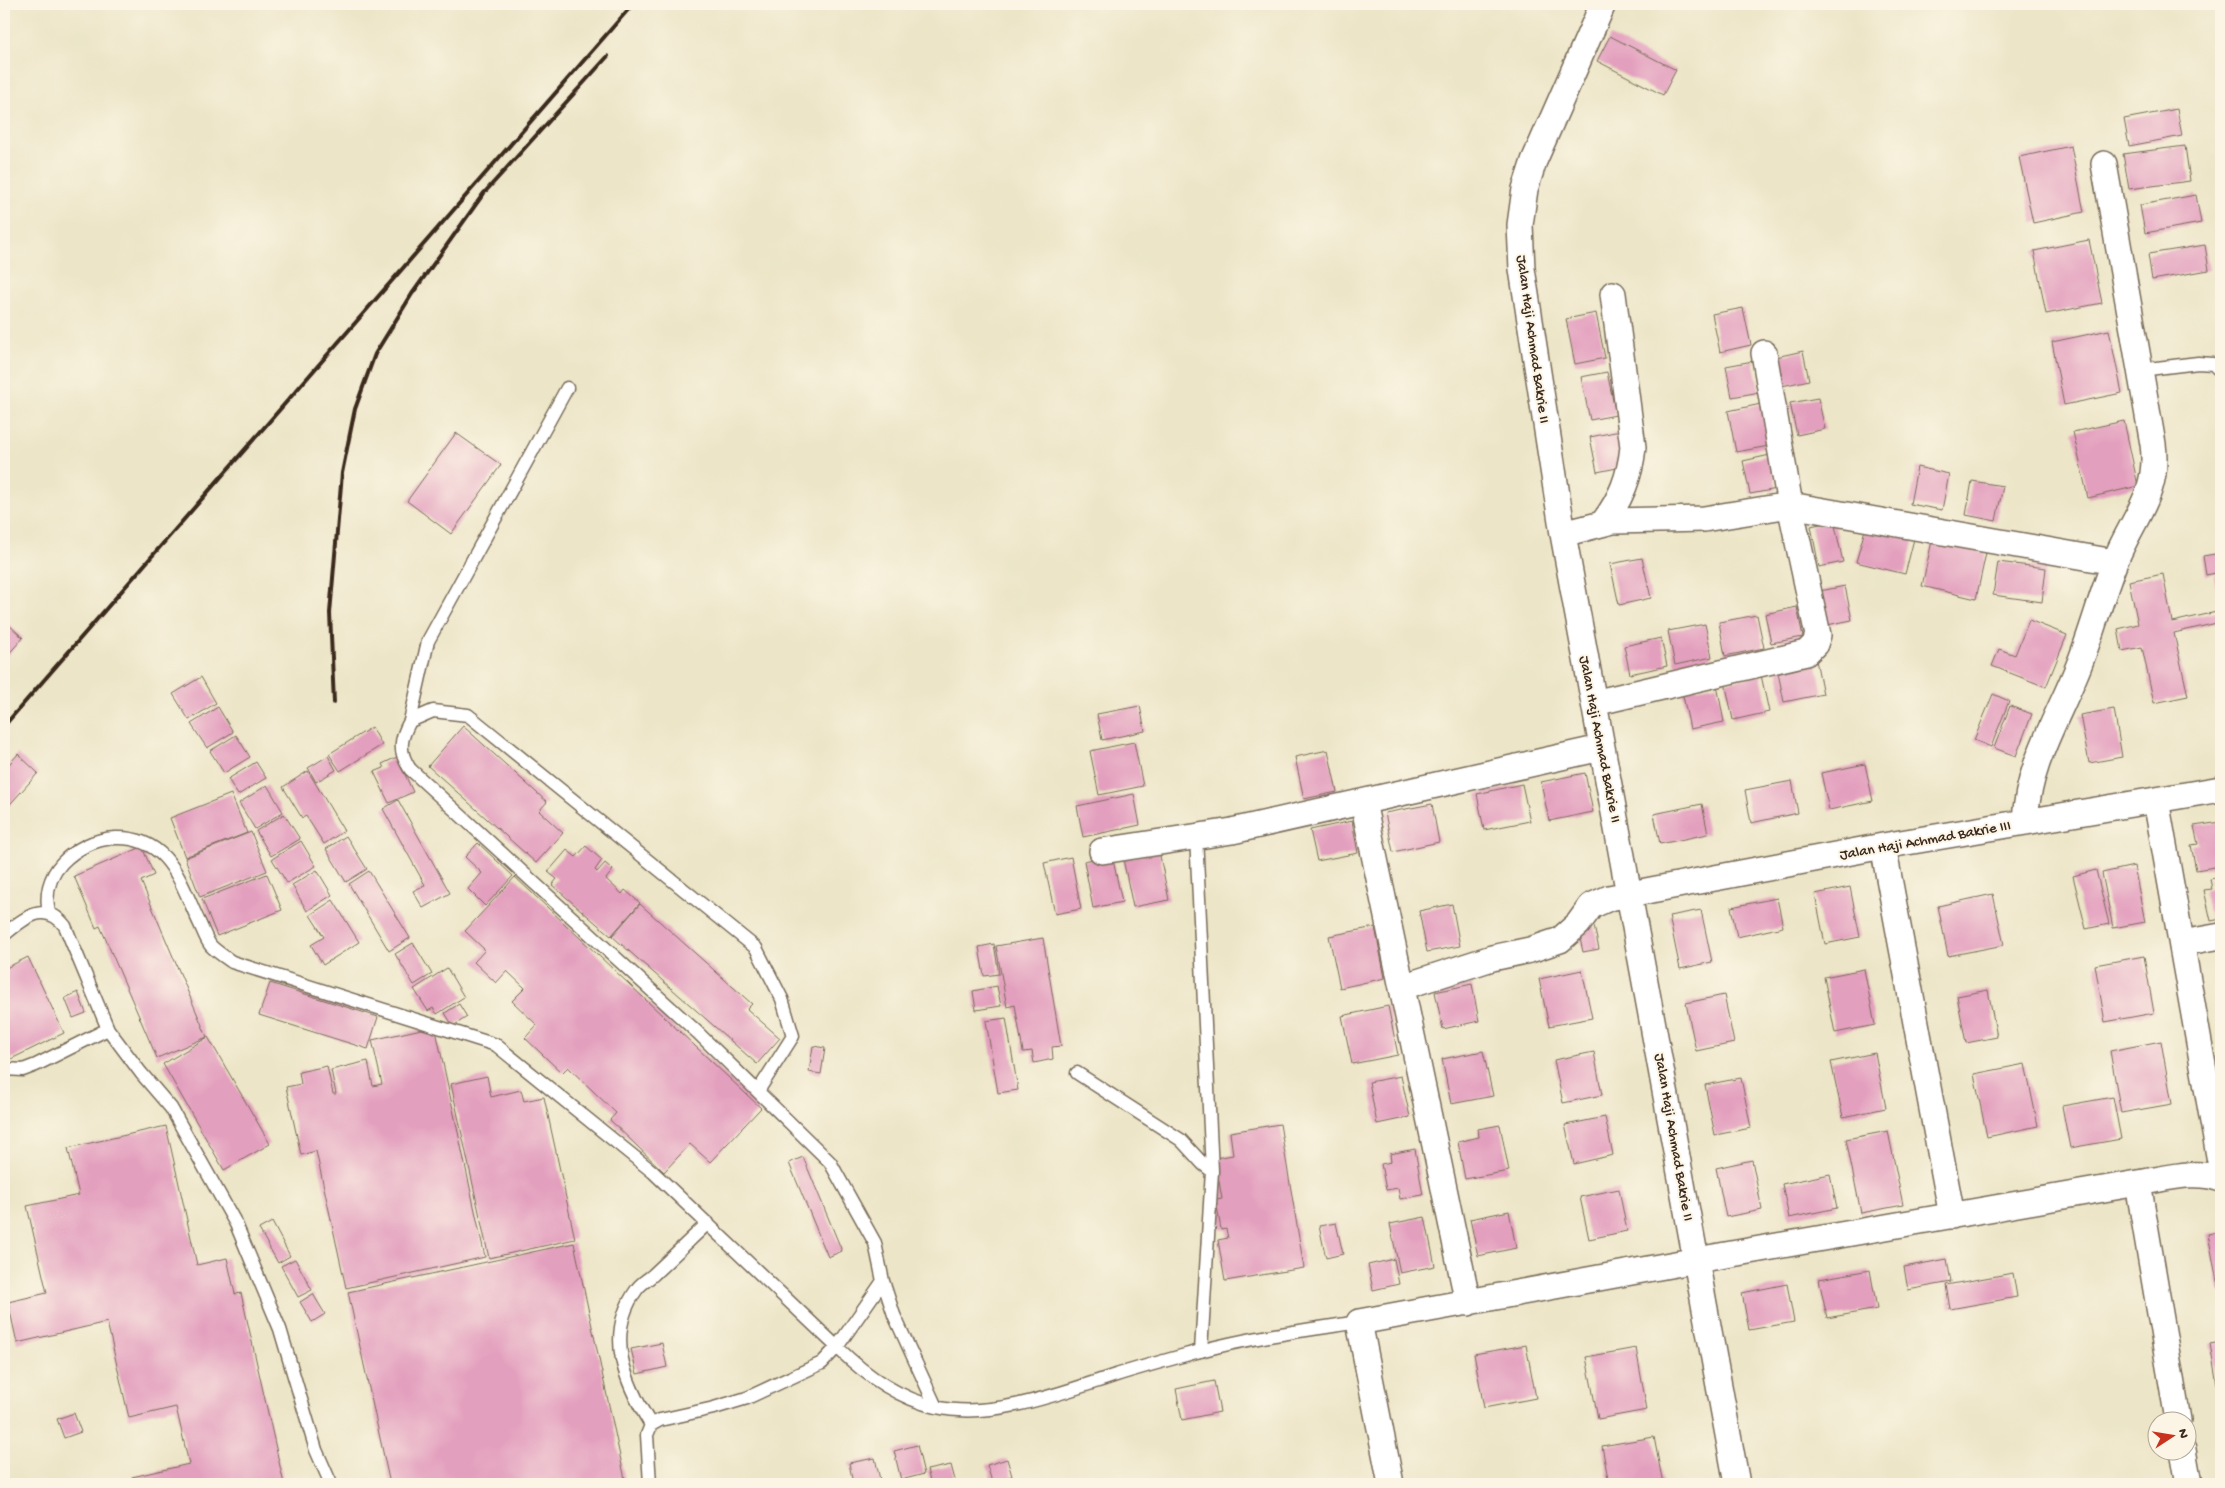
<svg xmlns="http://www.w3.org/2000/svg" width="2225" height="1488" font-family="'Gochi Hand',sans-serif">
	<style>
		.building { fill: #e39fbe }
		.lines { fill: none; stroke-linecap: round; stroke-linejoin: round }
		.lane-casing { stroke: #796b59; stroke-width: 15 }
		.street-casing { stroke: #796b59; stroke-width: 28 }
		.lane { stroke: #fff; stroke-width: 12 }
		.street { stroke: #fff; stroke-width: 25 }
		.rail { stroke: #3b2a1e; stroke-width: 4 }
		.labels { text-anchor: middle; stroke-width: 4; stroke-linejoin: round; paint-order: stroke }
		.street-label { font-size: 15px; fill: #3b2a1e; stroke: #fcf5e5 }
	</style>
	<rect width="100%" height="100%" fill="#fcf5e5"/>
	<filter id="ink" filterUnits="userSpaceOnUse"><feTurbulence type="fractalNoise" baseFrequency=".02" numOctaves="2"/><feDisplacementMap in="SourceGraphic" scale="10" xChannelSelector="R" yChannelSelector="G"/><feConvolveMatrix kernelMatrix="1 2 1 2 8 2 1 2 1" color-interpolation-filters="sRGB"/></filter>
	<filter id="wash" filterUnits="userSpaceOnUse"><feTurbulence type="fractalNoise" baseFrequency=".0096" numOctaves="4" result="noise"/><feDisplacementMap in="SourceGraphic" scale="20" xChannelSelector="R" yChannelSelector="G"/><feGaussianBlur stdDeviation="1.12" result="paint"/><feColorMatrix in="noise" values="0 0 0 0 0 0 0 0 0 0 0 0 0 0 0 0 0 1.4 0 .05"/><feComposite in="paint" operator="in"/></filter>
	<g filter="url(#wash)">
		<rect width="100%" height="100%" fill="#ece5c7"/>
		<g id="blocks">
			<path class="building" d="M 1610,36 L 1676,70 L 1663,95 L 1597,61 Z
				M 2177,109 L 2182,136 L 2129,146 L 2124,119 Z
				M 2071,146 L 2084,212 L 2033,223 L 2019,157 Z
				M 2185,146 L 2190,181 L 2129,189 L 2123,154 Z
				M 2196,195 L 2201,223 L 2145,233 L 2140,205 Z
				M 2089,240 L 2102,303 L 2046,314 L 2034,251 Z
				M 2205,245 L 2209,270 L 2152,280 L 2148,254 Z
				M 1743,308 L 1751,345 L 1720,352 L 1712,314 Z
				M 1596,313 L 1605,358 L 1575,364 L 1566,319 Z
				M 2109,330 L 2122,393 L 2064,405 L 2052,342 Z
				M 1803,351 L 1809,380 L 1782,386 L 1776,357 Z
				M 1753,361 L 1760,392 L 1732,397 L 1726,366 Z
				M 1607,372 L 1616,415 L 1590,420 L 1581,377 Z
				M 1818,398 L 1825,429 L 1797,435 L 1790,403 Z
				M 1761,404 L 1769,446 L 1736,452 L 1728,411 Z
				M 2124,421 L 2138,486 L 2088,498 L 2073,432 Z
				M 1620,431 L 1627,466 L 1597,472 L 1590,437 Z
				M 456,433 L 501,465 L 451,534 L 407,501 Z
				M 1770,455 L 1777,489 L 1750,494 L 1743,461 Z
				M 1917,467 L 1949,474 L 1942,510 L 1910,504 Z
				M 1972,481 L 2003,486 L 1996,521 L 1966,515 Z
				M 1834,521 L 1843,562 L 1819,567 L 1811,526 Z
				M 1866,526 L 1914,539 L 1905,574 L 1856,562 Z
				M 1932,541 L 1986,553 L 1976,599 L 1922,586 Z
				M 2221,553 L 2221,572 L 2206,575 L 2203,556 Z
				M 1642,558 L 1651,598 L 1619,605 L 1610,564 Z
				M 1998,562 L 2046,568 L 2042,602 L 1993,595 Z
				M 2163,574 L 2172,622 L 2221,611 L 2221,622 L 2174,633 L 2188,696 L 2154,703 L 2142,647 L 2122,651 L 2118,629 L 2138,624 L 2129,581 Z
				M 2221,574 L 2221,605 L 2220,605 L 2214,576 Z
				M 1845,586 L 1852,620 L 1827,625 L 1820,591 Z
				M 1797,607 L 1803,637 L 1771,643 L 1765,614 Z
				M 1757,615 L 1764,648 L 1725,656 L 1719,622 Z
				M 4,620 L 23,638 L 4,659 Z
				M 2029,620 L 2067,635 L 2046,687 L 1992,666 L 1999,649 L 2015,655 Z
				M 1705,624 L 1712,657 L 1675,665 L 1668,631 Z
				M 1661,638 L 1667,666 L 1630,674 L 1624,646 Z
				M 1816,660 L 1823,694 L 1784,702 L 1777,668 Z
				M 1761,675 L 1769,712 L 1733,720 L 1725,682 Z
				M 201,677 L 216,703 L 189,720 L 173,694 Z
				M 1717,685 L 1724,722 L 1690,729 L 1682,691 Z
				M 1993,694 L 2009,701 L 1991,747 L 1974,740 Z
				M 1140,706 L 1145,731 L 1102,740 L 1097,714 Z
				M 2010,706 L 2032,714 L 2016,756 L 1994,748 Z
				M 218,707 L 233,732 L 207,748 L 191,724 Z
				M 2114,709 L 2122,757 L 2089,763 L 2080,715 Z
				M 463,726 L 547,802 L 539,811 L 563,833 L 536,863 L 428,766 Z
				M 372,727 L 382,745 L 340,771 L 329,754 Z
				M 236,735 L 250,757 L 224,773 L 210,751 Z
				M 1134,742 L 1143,786 L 1099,795 L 1090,751 Z
				M 1328,750 L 1337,792 L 1304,799 L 1295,757 Z
				M 18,754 L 38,773 L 4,811 L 4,770 Z
				M 328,756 L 336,770 L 316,782 L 308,768 Z
				M 397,757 L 413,792 L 389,803 L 374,772 L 384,768 L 382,764 Z
				M 256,762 L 266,778 L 238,795 L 228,779 Z
				M 1865,764 L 1873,801 L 1829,810 L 1821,773 Z
				M 308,771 L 344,831 L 324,844 L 306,816 L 302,818 L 283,787 Z
				M 1585,773 L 1593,812 L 1549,821 L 1541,782 Z
				M 1792,781 L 1798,813 L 1751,823 L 1745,790 Z
				M 1522,784 L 1530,821 L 1484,830 L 1477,794 Z
				M 267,785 L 283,812 L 255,829 L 239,803 Z
				M 231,794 L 247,833 L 185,857 L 170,818 Z
				M 1134,794 L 1140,825 L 1083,837 L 1077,806 Z
				M 398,800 L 450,893 L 423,908 L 413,891 L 425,885 L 383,809 Z
				M 1432,804 L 1439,842 L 1393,852 L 1385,813 Z
				M 1702,804 L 1708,834 L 1660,844 L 1654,814 Z
				M 284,814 L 300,839 L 271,856 L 256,831 Z
				M 1352,821 L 1358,853 L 1317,861 L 1310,830 Z
				M 2221,822 L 2221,866 L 2196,870 L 2191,845 L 2198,844 L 2194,826 Z
				M 251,832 L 267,871 L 200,897 L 185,858 Z
				M 346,836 L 367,869 L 346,882 L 326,849 Z
				M 301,841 L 316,866 L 287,883 L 272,859 Z
				M 478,843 L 513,876 L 485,906 L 468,889 L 482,873 L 465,857 Z
				M 586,846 L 602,860 L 595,870 L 597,872 L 605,863 L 613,870 L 606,879 L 622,894 L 625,890 L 640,903 L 611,936 L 552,885 L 557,879 L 548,872 L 567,850 L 576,857 Z
				M 142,847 L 154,875 L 141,881 L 207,1037 L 157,1058 L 100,926 L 96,928 L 74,876 Z
				M 1159,851 L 1169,900 L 1133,907 L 1123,859 Z
				M 1112,855 L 1122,902 L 1093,908 L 1084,861 Z
				M 1071,857 L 1081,909 L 1055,914 L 1044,863 Z
				M 2134,866 L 2145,922 L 2113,928 L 2102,873 Z
				M 317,870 L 332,895 L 307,911 L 292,885 Z
				M 2096,870 L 2109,924 L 2086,929 L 2073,876 Z
				M 369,871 L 410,938 L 389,951 L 349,884 Z
				M 267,874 L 282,910 L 217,936 L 202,899 Z
				M 515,877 L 761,1108 L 710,1162 L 690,1144 L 664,1172 L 610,1120 L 616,1113 L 568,1067 L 562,1073 L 525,1038 L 537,1025 L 512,1001 L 525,988 L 507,971 L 496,983 L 474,962 L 485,950 L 465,931 Z
				M 2220,877 L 2221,919 L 2211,921 L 2204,890 L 2212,889 L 2210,879 Z
				M 1850,887 L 1860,937 L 1825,944 L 1815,894 Z
				M 1993,894 L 2004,945 L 1948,956 L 1938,906 Z
				M 1777,898 L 1783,927 L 1737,937 L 1731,907 Z
				M 333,900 L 359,942 L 323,965 L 311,945 L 324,937 L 310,915 Z
				M 640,904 L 752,1004 L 747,1009 L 780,1038 L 757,1064 L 612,936 Z
				M 1452,904 L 1460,946 L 1427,952 L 1419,911 Z
				M 1701,910 L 1712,962 L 1680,969 L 1669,916 Z
				M 1594,926 L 1599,949 L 1583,952 L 1578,929 Z
				M 1375,927 L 1385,978 L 1340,988 L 1329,936 Z
				M 1043,938 L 1061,1046 L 1052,1047 L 1053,1059 L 1034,1063 L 1032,1051 L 1023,1052 L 1015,1005 L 1007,1007 L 996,946 Z
				M 413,943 L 432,974 L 414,985 L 395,954 Z
				M 994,944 L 999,974 L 984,976 L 979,947 Z
				M 2144,956 L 2154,1013 L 2105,1022 L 2095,965 Z
				M 28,957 L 64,1033 L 9,1060 L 4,1049 L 4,969 Z
				M 447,968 L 464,997 L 437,1014 L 433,1008 L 428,1011 L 414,989 Z
				M 1864,969 L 1875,1025 L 1835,1033 L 1824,977 Z
				M 1582,970 L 1592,1018 L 1549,1026 L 1539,979 Z
				M 270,983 L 378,1017 L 368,1049 L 259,1015 Z
				M 1472,984 L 1479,1021 L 1443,1029 L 1435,992 Z
				M 997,986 L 1001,1006 L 976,1010 L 973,991 Z
				M 1988,990 L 1997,1037 L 1966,1043 L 1957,996 Z
				M 78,992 L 86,1013 L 73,1018 L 65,998 Z
				M 1724,995 L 1734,1043 L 1696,1051 L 1686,1003 Z
				M 459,1004 L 467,1017 L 453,1026 L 445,1013 Z
				M 1388,1006 L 1398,1055 L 1352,1064 L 1342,1016 Z
				M 1006,1018 L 1018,1090 L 998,1093 L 986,1021 Z
				M 435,1026 L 485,1257 L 346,1288 L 316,1151 L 301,1155 L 286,1087 L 301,1084 L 299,1072 L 327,1066 L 333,1094 L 336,1094 L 331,1070 L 368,1061 L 373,1086 L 382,1084 L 372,1040 Z
				M 208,1037 L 270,1144 L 224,1170 L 163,1064 Z
				M 2161,1041 L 2172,1104 L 2121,1113 L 2110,1051 Z
				M 813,1046 L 825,1048 L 821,1074 L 809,1072 Z
				M 1483,1051 L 1493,1096 L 1451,1104 L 1442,1059 Z
				M 1594,1052 L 1602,1095 L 1563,1103 L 1554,1060 Z
				M 1875,1053 L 1886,1108 L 1843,1117 L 1831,1062 Z
				M 2025,1064 L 2038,1126 L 1987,1137 L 1974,1074 Z
				M 487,1076 L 491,1097 L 521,1090 L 524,1101 L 544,1097 L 575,1239 L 489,1258 L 451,1084 Z
				M 1401,1076 L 1410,1117 L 1377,1124 L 1369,1082 Z
				M 1741,1078 L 1751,1128 L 1715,1135 L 1705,1085 Z
				M 2113,1097 L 2121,1139 L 2070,1148 L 2062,1106 Z
				M 1605,1117 L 1613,1155 L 1574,1164 L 1565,1125 Z
				M 1280,1124 L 1304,1268 L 1225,1281 L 1218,1240 L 1228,1238 L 1226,1229 L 1221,1230 L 1216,1200 L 1222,1199 L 1215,1158 L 1233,1155 L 1230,1132 Z
				M 1500,1125 L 1509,1171 L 1465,1179 L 1458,1142 L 1479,1137 L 1478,1129 Z
				M 166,1126 L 197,1265 L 227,1258 L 235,1294 L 241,1293 L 284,1484 L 134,1484 L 132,1477 L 189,1464 L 176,1407 L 129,1418 L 107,1322 L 17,1343 L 8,1302 L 47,1293 L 27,1206 L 79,1195 L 68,1148 Z
				M 1888,1131 L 1903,1205 L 1861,1213 L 1846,1139 Z
				M 1415,1149 L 1423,1195 L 1400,1199 L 1398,1188 L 1386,1190 L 1381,1164 L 1391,1162 L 1390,1154 Z
				M 803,1157 L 842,1251 L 828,1257 L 789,1163 Z
				M 1752,1160 L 1762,1210 L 1726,1217 L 1716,1168 Z
				M 1830,1174 L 1837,1208 L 1789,1218 L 1782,1184 Z
				M 1619,1189 L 1627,1231 L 1589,1239 L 1580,1197 Z
				M 1509,1211 L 1516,1248 L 1478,1256 L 1470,1219 Z
				M 1425,1217 L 1435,1266 L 1400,1273 L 1390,1224 Z
				M 272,1222 L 290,1256 L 278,1263 L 259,1229 Z
				M 1336,1223 L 1343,1254 L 1326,1258 L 1319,1226 Z
				M 2221,1231 L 2221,1292 L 2219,1292 L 2208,1234 Z
				M 574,1243 L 626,1484 L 390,1484 L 348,1292 Z
				M 295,1259 L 312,1290 L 298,1297 L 281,1266 Z
				M 1394,1259 L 1399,1284 L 1373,1290 L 1368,1265 Z
				M 1947,1259 L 1951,1282 L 1908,1290 L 1904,1267 Z
				M 1870,1270 L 1877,1309 L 1827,1318 L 1819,1279 Z
				M 2013,1273 L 2017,1297 L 1950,1309 L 1946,1285 Z
				M 1787,1284 L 1794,1322 L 1749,1330 L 1742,1293 Z
				M 313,1294 L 325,1314 L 312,1322 L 300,1302 Z
				M 2221,1342 L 2221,1402 L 2220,1402 L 2210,1344 Z
				M 662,1343 L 667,1367 L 637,1374 L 631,1349 Z
				M 1526,1345 L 1536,1398 L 1484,1408 L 1474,1354 Z
				M 1636,1348 L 1647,1410 L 1598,1419 L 1586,1357 Z
				M 1214,1381 L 1220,1412 L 1182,1420 L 1176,1389 Z
				M 74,1413 L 81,1432 L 64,1438 L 57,1419 Z
				M 1654,1437 L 1663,1484 L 1609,1484 L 1602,1446 Z
				M 917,1445 L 924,1474 L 901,1480 L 894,1451 Z
				M 875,1458 L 881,1484 L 853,1484 L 849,1463 Z
				M 1007,1459 L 1012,1476 L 992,1482 L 987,1465 Z
				M 951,1465 L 956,1484 L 931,1484 L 927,1470 Z"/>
		</g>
	</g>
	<g filter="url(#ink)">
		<use href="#blocks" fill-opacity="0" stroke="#796b59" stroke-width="1"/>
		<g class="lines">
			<defs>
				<path id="lane" d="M 2140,370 L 2198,363 L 2213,364 L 2221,372
					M 410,721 L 428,641 L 567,388
					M 1196,836 L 1212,1171
					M 49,913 C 45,895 49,877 62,863 C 75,849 95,839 115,838 C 169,836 180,882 199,922 C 203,930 206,940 211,946 C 217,952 225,957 232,962 L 496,1045 L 653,1172 L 837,1347 L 883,1281
					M 4,935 C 24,918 45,900 65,926 L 108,1029
					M 4,1069 L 23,1070 L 36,1065 L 108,1029 L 141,1073 L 171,1108 L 236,1224 L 280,1329 L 316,1450 L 331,1484
					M 1077,1073 L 1181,1140 L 1203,1164 L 1212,1171 L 1201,1351
					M 758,1091 L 793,1036 L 782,999 L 756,948 L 468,715 L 433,711 L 410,721 C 400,739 398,751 410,769 L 697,1032 L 830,1162 L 875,1243 L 883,1281 L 894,1315 L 936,1407
					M 651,1425 C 625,1383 604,1335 637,1289 C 641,1283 649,1279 654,1274 C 672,1257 690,1240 708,1223
					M 650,1484 L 647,1435 L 651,1425 L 660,1420 L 714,1408 L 747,1398 L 822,1363 L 837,1347 C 864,1374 898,1398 936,1407 C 991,1420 1061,1393 1113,1376 C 1141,1367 1171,1359 1200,1351 C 1252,1337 1306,1330 1359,1322"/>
				<path id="street" d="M 1603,4 L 1534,161 L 1525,189 L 1520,225 L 1522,269 L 1563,534 L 1737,1484
					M 1603,523 C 1621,499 1630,477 1633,447 L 1613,294
					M 1563,534 L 1613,521 L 1704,519 L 1790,505 L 2114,562
					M 1594,703 L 1806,653 L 1815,644 L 1818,635 L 1790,505 L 1764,353
					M 2156,800 L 2221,1167
					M 1363,802 L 1468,1303
					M 2025,822 C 2027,766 2059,716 2079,665 C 2092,632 2101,597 2114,564 C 2131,519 2160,495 2153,444 L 2104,164
					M 1883,846 L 1952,1216
					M 1102,851 L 1232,831 L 1601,748
					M 2182,943 L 2221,936
					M 1402,987 L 1492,958 L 1530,950 L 1560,940 L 1578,924 L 1591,906 L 1609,898 L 1883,846 L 2221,789
					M 2138,1183 L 2178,1420
					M 2183,1450 L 2189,1484
					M 1391,1484 L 1359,1322 L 1697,1260 L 2138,1183 C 2165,1179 2195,1169 2221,1179"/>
			</defs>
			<use href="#lane" class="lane-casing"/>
			<use href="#street" class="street-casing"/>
			<use href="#lane" class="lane"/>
			<use href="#street" class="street"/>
			<path class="rail" d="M 334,703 L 330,613 L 342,473 L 355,409 L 375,354 L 412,294 L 484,193 L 608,56
				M 4,726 L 633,4"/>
		</g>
	</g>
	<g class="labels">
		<g class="street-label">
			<text transform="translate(1534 339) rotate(82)" y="5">Jalan Haji Achmad Bakrie II</text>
			<text transform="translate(1601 739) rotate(79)" y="5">Jalan Haji Achmad Bakrie II</text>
			<text transform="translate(1925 839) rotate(-10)" y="5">Jalan Haji Achmad Bakrie III</text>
			<text transform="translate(1675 1137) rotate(80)" y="5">Jalan Haji Achmad Bakrie II</text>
		</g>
	</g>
	<rect width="2225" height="1488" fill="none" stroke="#fcf5e5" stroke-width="20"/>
	<g transform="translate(2172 1436) rotate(78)"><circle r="24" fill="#fcf5e5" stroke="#afa495"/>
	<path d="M0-4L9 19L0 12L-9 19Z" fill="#c8321e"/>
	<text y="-8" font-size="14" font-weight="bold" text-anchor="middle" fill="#3b2a1e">N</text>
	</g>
</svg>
